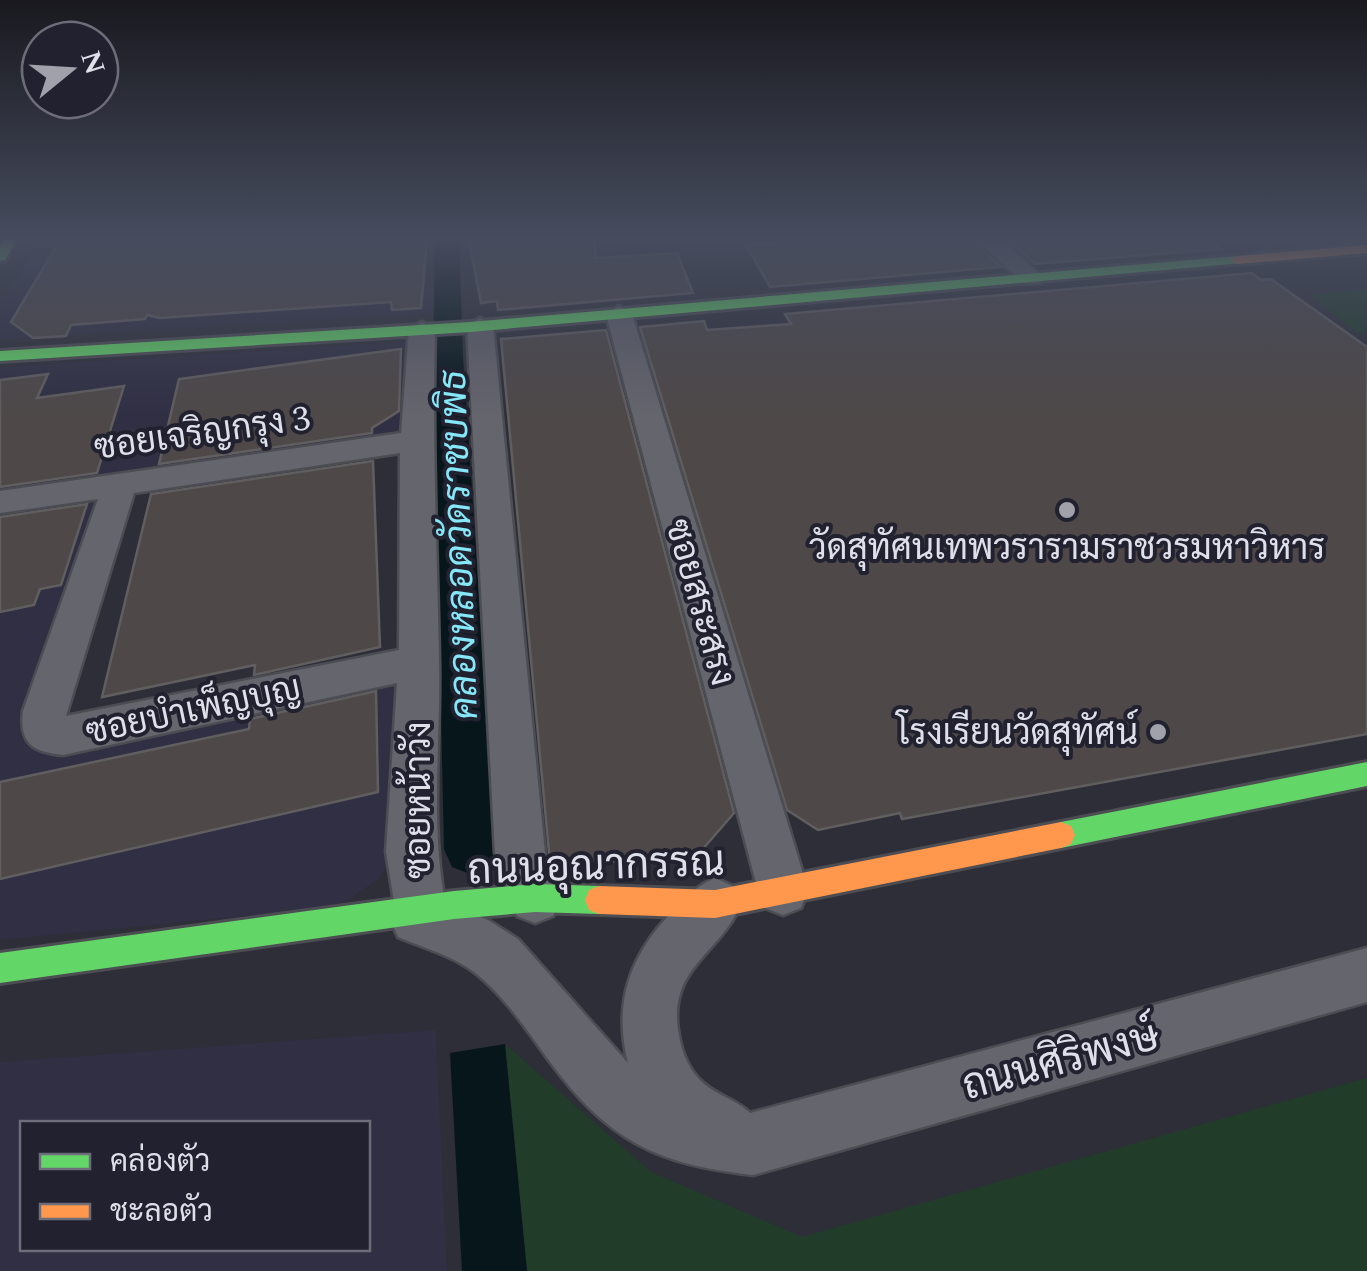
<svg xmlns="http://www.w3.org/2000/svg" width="1367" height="1271" font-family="Spectral,Sarabun,serif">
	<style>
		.built { fill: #302f43; fill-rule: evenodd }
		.green { fill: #213d2a }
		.water { fill: #07161b }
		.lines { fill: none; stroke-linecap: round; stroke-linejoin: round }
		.canal { fill: #07161b; fill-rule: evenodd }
		.building { fill: #4e4848; stroke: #615e60; stroke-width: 2.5 }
		.street-casing { stroke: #4c4c53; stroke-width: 5 }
		.fast-casing { stroke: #4c4c53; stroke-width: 6 }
		.slow-casing { stroke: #4c4c53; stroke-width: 6 }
		.street { fill: #65656d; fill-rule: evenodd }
		.fast { fill: #63d668; fill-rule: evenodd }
		.slow { fill: #ff974d; fill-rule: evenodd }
		.poi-dot { fill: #a1a1ac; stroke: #212130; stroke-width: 4 }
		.labels { text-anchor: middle; stroke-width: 8; stroke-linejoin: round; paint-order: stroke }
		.street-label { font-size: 35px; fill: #dfdfea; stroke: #212130 }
		.poi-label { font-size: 35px; fill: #dfdfea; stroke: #212130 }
		.water-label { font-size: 38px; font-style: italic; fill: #85e7f7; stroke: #212130 }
		.near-street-label { font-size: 42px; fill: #dfdfea; stroke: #212130 }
	</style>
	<rect width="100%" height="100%" fill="#2e2e38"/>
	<path class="built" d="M 40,240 L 92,240 L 390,291 L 443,287 L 437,313 L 5,339 L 0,336 L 0,306 Z
		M 415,341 L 410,433 L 115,480 L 34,725 L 403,676 L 398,852 L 378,879 L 338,907 L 0,940 L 0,367 Z
		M 436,1030 L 447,1271 L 0,1271 L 0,1062 ZM 22,1124 L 368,1124 L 368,1248 L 22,1248 Z"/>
	<path class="green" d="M 1367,289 L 1365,334 L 1356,332 L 1310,295 Z
		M 505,1044 L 651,1172 L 802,1237 L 1367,1078 L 1367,1271 L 527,1271 Z"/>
	<path class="water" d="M 505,1044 L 527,1271 L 462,1271 L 450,1053 Z"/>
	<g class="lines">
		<path class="canal" d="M 435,240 L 459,240 L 463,356 L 496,849 L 488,867 L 470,874 L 452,867 L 444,849 L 433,356 Z"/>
	</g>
	<path class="building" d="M 60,240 L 427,240 L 421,308 L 392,310 L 391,302 L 160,318 L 147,315 L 145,319 L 71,325 L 66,336 L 33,338 L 11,322 Z
		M 469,240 L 594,240 L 596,258 L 677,253 L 693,293 L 498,310 L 497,301 L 481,303 Z
		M 801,240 L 973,240 L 1001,267 L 770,287 L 746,245 Z
		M 1008,240 L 1211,240 L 1221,249 L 1035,264 Z
		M 1252,273 L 1261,280 L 1271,279 L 1367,347 L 1367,734 L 902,819 L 900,813 L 818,830 L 787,810 L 640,327 L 704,321 L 707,330 L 791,324 L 785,314 Z
		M 606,330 L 734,813 L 702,850 L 652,863 L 551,860 L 549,852 L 501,339 Z
		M 401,349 L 399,411 L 372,428 L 372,433 L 159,464 L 179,379 Z
		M 48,374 L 37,398 L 124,386 L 97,473 L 0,487 L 0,380 Z
		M 373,461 L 380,647 L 254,675 L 255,665 L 102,697 L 151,494 Z
		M 87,504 L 61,585 L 40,589 L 34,605 L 0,612 L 0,517 Z
		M 376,691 L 378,792 L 0,879 L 0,782 L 249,729 L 250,719 Z"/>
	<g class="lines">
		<defs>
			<path id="street" d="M 977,240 L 1002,240 L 1044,278 L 1041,283 L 1023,283 Z
				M 619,306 L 632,314 L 808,890 L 801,908 L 783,915 L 765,908 L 758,890 L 606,314 Z
				M 480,318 L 493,326 L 545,853 L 561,898 L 553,916 L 535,923 L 517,916 L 495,853 L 467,326 Z
				M 422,322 L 435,330 C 432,440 437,549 439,659 C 441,741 430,822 445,902 L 488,920 L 518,939 L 628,1063 C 613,1003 630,955 672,912 C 686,898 696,886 715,878 L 733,886 L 741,904 C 720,954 669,967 678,1030 C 681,1049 686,1065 699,1079 C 714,1095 736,1099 750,1113 L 1367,948 L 1367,1002 L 753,1175 C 655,1164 607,1140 548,1059 C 526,1029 504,995 474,972 C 451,955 424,948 398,937 L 390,919 L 395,907 L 386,852 L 397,683 L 63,755 C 32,752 19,743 23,711 L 98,499 L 0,513 L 0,491 L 401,433 L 409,330 ZM 400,453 L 399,650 L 66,716 L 134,493 Z"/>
			<path id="fast" d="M 4,240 L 17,240 L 5,260 L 0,261 L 0,247 Z
				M 1237,256 L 1242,257 L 1242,263 L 470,332 L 0,361 L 0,351 L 470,322 Z
				M 1367,762 L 1367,786 L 1061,848 L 1051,844 L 1047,835 L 1051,826 L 1061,822 Z
				M 535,884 L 599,886 L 609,890 L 613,900 L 609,910 L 599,914 L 535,912 L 454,919 L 0,983 L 0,953 L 454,891 Z"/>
			<path id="slow" d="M 1367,245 L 1367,253 L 1237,264 L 1230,260 L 1237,256 Z
				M 1061,822 L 1071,826 L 1075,835 L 1071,844 L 1061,848 L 715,918 L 599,914 L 589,910 L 585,900 L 589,890 L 599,886 L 715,890 Z"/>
		</defs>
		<use href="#street" class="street-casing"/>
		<use href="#fast" class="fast-casing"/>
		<use href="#slow" class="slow-casing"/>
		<use href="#street" class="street"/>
		<use href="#fast" class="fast"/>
		<use href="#slow" class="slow"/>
	</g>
	<linearGradient id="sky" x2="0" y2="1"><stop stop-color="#19191f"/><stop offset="0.57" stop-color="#464c5e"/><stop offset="1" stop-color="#464c5e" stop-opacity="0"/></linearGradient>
	<rect width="1367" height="418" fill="url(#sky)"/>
	<g class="poi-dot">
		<circle cx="1067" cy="510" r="10"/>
		<circle cx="1158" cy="732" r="10"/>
	</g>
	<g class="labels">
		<g class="street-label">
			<text transform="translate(202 432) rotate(-8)" y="12">ซอยเจริญกรุง 3</text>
			<text transform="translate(701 602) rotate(74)" y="12">ซอยสระสรง</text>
			<text transform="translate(193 709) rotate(-12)" y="12">ซอยบำเพ็ญบุญ</text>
			<text transform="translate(418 800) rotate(-90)" y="12">ซอยหน้าวัง</text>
		</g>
		<g class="poi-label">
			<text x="1067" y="559">วัดสุทัศนเทพวรารามราชวรมหาวิหาร</text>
			<text x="1138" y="744" text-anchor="end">โรงเรียนวัดสุทัศน์</text>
		</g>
		<g class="water-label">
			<text transform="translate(458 545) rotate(-92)" y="13">คลองหลอดวัดราชบพิธ</text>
		</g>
		<g class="near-street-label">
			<text transform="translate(596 864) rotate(-2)" y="15">ถนนอุณากรรณ</text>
			<text transform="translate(1060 1059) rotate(-15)" y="15">ถนนศิริพงษ์</text>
		</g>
	</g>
	<rect x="20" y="1121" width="350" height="130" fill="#212130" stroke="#6d6d7a" stroke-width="2.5"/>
	<rect x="40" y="1154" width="50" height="15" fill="#63d668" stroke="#6d6d7a" stroke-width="2.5"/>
	<text x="110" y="1171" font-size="30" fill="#dfdfea">คล่องตัว</text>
	<rect x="40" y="1204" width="50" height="15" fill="#ff974d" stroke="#6d6d7a" stroke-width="2.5"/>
	<text x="110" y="1221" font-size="30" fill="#dfdfea">ชะลอตัว</text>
	<g transform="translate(70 70) rotate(72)"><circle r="48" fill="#212130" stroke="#6d6d7a" stroke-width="2.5"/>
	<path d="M0-8L18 38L0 25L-18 38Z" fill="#a1a1ac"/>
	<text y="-15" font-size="28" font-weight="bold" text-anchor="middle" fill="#dfdfea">N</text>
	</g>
</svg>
